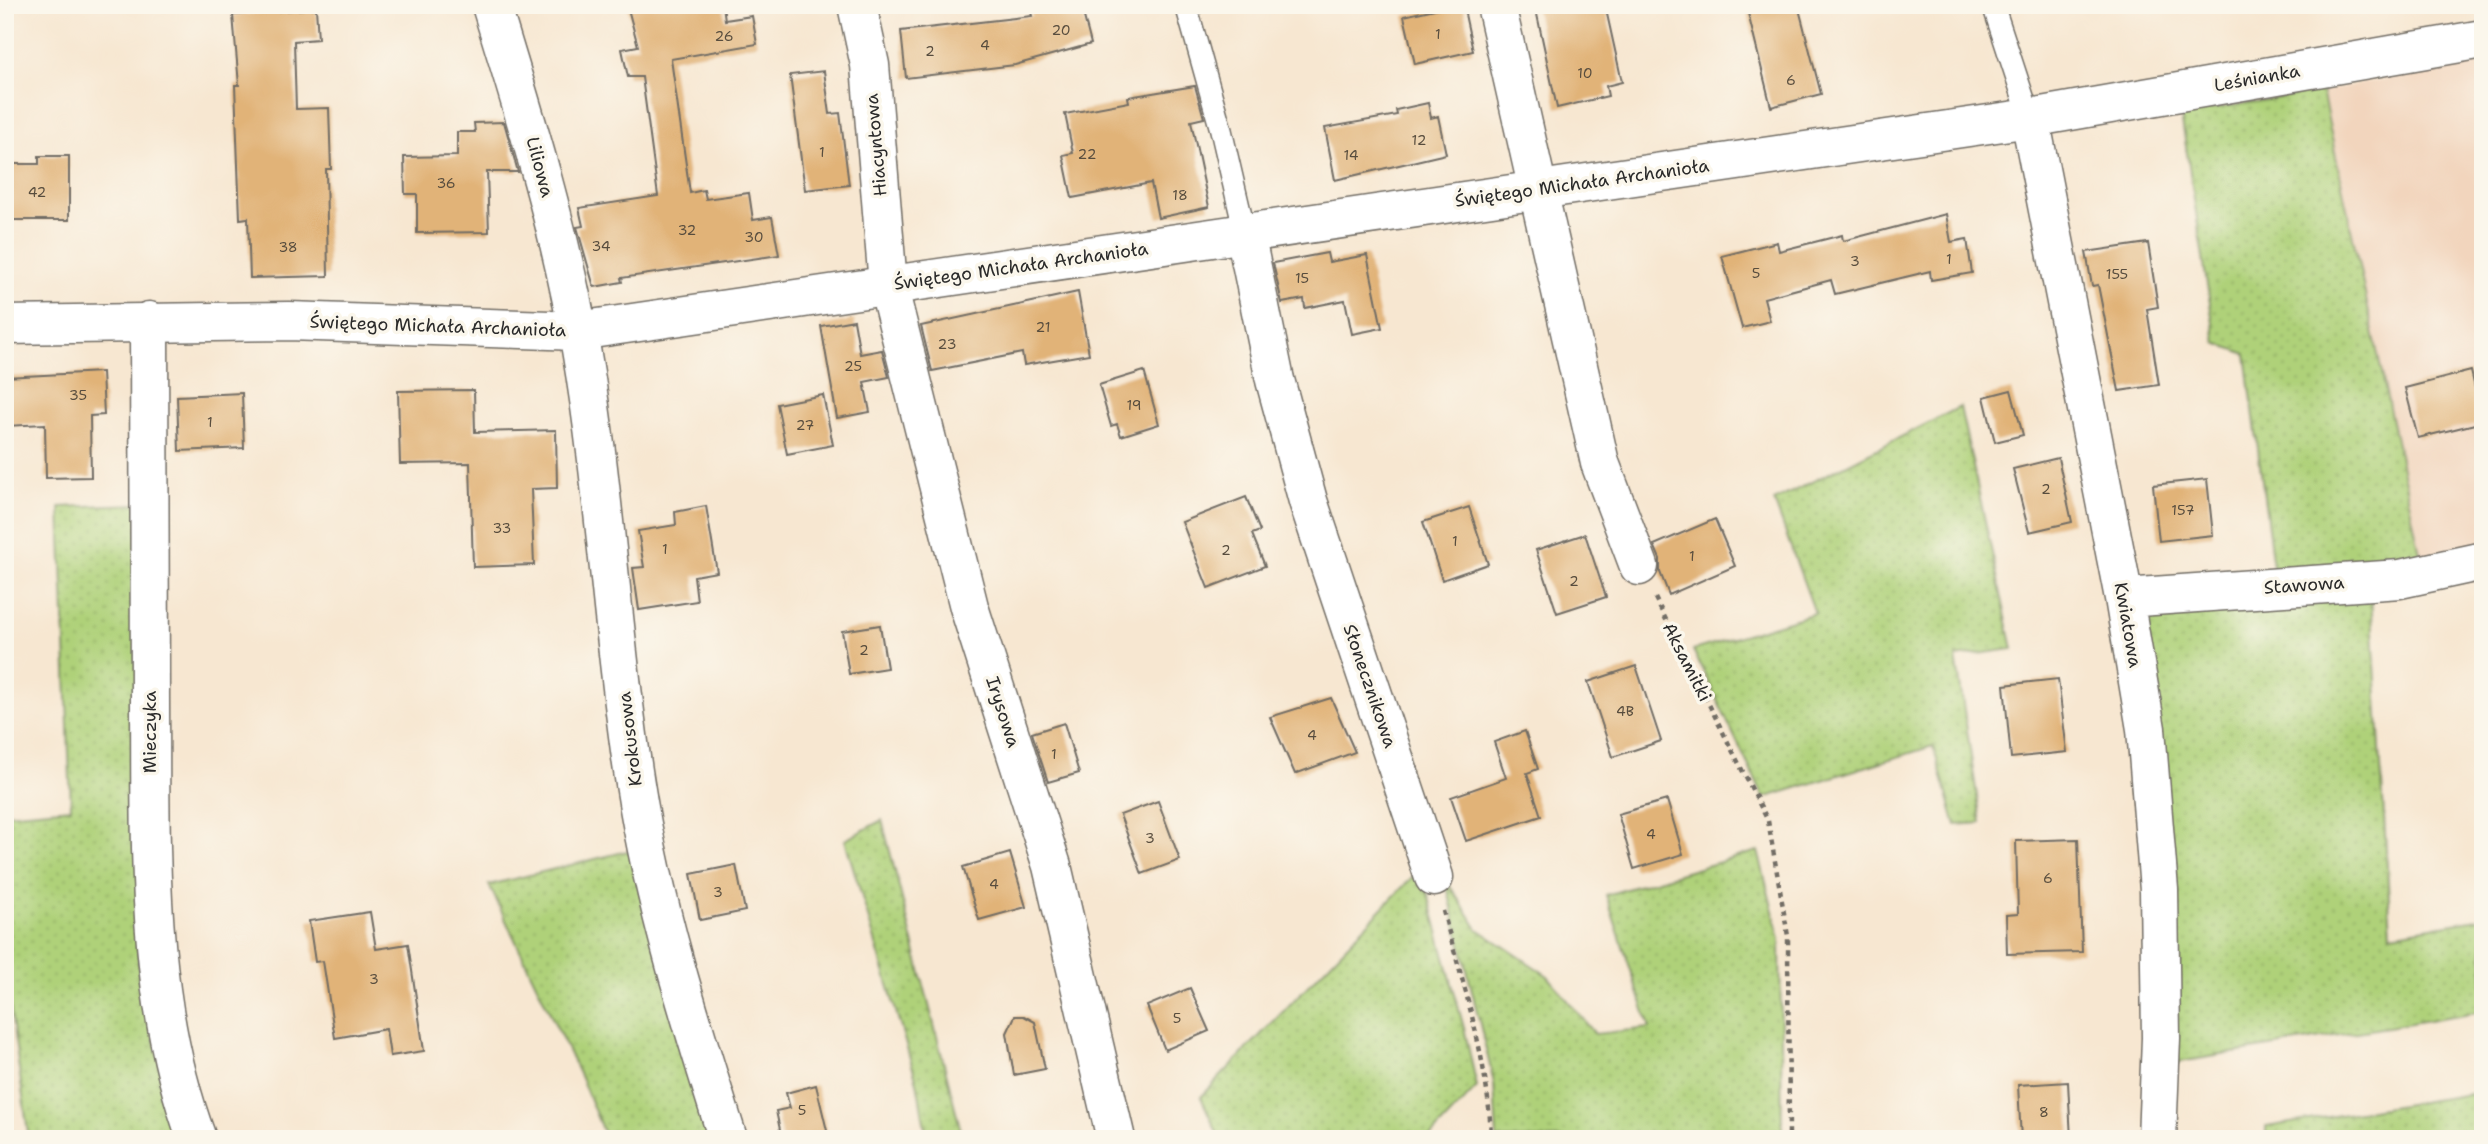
<svg xmlns="http://www.w3.org/2000/svg" width="2488" height="1144" font-family="'Shantell Sans',sans-serif">
	<style>
		.built { fill: #f2d5bd }
		.grass { fill: url(#grass-dots); stroke: #6d7e52; stroke-width: 2 }
		.building { fill: #e1b378 }
		.lines { fill: none; stroke-linecap: round; stroke-linejoin: round }
		.lane-casing { stroke: #726d65; stroke-width: 24 }
		.street-casing { stroke: #726d65; stroke-width: 41 }
		.secondary-casing { stroke: #726d65; stroke-width: 41 }
		.path { stroke: #726d65; stroke-width: 4.5; stroke-dasharray: 5 5; stroke-linecap: butt }
		.lane { stroke: #fff; stroke-width: 21 }
		.street { stroke: #fff; stroke-width: 38 }
		.secondary { stroke: #fff; stroke-width: 38 }
		.labels { text-anchor: middle; stroke-width: 7; stroke-linejoin: round; paint-order: stroke }
		.number-label { font-size: 14px; fill: #584d3e }
		.street-label { font-size: 18px; fill: #2b2b2b; stroke: #fbf7ec }
	</style>
	<defs>
		<pattern id="grass-dots" width="8" height="8" patternUnits="userSpaceOnUse" patternTransform="scale(1.75)"><rect width="8" height="8" fill="#afd179"/><path d="M2 2h.1M6 6h.1" fill="none" stroke="#97b469" stroke-width="1.8" stroke-linecap="round"/></pattern>
	</defs>
	<rect width="100%" height="100%" fill="#fbf7ec"/>
	<filter id="ink" filterUnits="userSpaceOnUse"><feTurbulence type="fractalNoise" baseFrequency=".0143" numOctaves="2"/><feDisplacementMap in="SourceGraphic" scale="14" xChannelSelector="R" yChannelSelector="G"/><feConvolveMatrix kernelMatrix="1 2 1 2 8 2 1 2 1" color-interpolation-filters="sRGB"/></filter>
	<filter id="wash" filterUnits="userSpaceOnUse"><feTurbulence type="fractalNoise" baseFrequency=".00686" numOctaves="4" result="noise"/><feDisplacementMap in="SourceGraphic" scale="28" xChannelSelector="R" yChannelSelector="G"/><feGaussianBlur stdDeviation="1.57" result="paint"/><feColorMatrix in="noise" values="0 0 0 0 0 0 0 0 0 0 0 0 0 0 0 0 0 1.4 0 .05"/><feComposite in="paint" operator="in"/></filter>
	<g filter="url(#wash)">
		<rect width="100%" height="100%" fill="#f7e7d1"/>
		<path class="built" d="M 2483,61 L 2483,546 L 2421,558 L 2322,91 Z"/>
		<path class="grass" d="M 2322,91 L 2421,558 L 2274,575 L 2246,354 L 2216,343 L 2181,114 Z
			M 1960,407 L 2013,649 L 1956,657 L 1981,823 L 1956,825 L 1933,746 L 1764,798 L 1693,650 L 1815,613 L 1774,501 Z
			M 139,504 L 139,982 L 180,1139 L 29,1139 L 5,971 L 5,814 L 71,808 L 60,507 Z
			M 2370,580 L 2391,934 L 2483,918 L 2483,1011 L 2168,1064 L 2124,598 Z
			M 882,820 L 963,1139 L 927,1139 L 917,1082 L 845,840 Z
			M 636,849 L 717,1139 L 606,1139 L 581,1078 L 489,885 Z
			M 1758,851 L 1780,939 L 1782,1139 L 1497,1139 L 1494,1083 L 1445,878 L 1478,929 L 1548,976 L 1595,1034 L 1650,1028 L 1606,895 Z
			M 1421,868 L 1465,1032 L 1477,1087 L 1428,1139 L 1220,1139 L 1201,1097 Z
			M 2483,1092 L 2483,1139 L 2266,1139 L 2266,1127 Z"/>
		<g id="blocks">
			<path class="building" d="M 627,5 L 723,5 L 725,20 L 752,16 L 757,44 L 671,59 L 690,193 L 704,190 L 706,199 L 749,193 L 753,220 L 772,217 L 779,255 L 621,278 L 622,282 L 594,287 L 577,227 L 583,226 L 579,208 L 658,196 L 642,77 L 628,77 L 622,49 L 638,46 Z
				M 1029,5 L 1081,5 L 1091,44 L 1015,65 L 906,78 L 901,31 L 1032,16 Z
				M 1452,5 L 1463,5 L 1473,51 L 1415,64 L 1404,16 Z
				M 1535,5 L 1605,5 L 1622,82 L 1606,86 L 1608,96 L 1557,108 Z
				M 1746,5 L 1798,5 L 1821,94 L 1771,107 Z
				M 316,8 L 318,39 L 294,41 L 296,109 L 329,108 L 331,169 L 326,169 L 328,276 L 250,278 L 248,218 L 240,219 L 235,85 L 239,85 L 233,15 Z
				M 824,71 L 830,114 L 840,113 L 849,185 L 805,190 L 790,75 Z
				M 1195,86 L 1204,118 L 1191,121 L 1209,207 L 1158,218 L 1151,183 L 1072,198 L 1063,155 L 1073,153 L 1065,114 L 1129,102 L 1128,97 Z
				M 1428,103 L 1431,118 L 1438,116 L 1446,154 L 1335,180 L 1325,128 L 1397,115 L 1396,110 Z
				M 504,122 L 518,172 L 487,172 L 489,232 L 417,233 L 417,194 L 405,194 L 404,157 L 457,156 L 457,132 L 475,132 L 474,123 Z
				M 39,156 L 69,156 L 69,220 L 5,220 L 6,164 L 39,164 Z
				M 1946,214 L 1951,242 L 1967,239 L 1972,273 L 1931,280 L 1930,271 L 1835,294 L 1831,280 L 1764,298 L 1770,321 L 1742,328 L 1722,256 L 1777,242 L 1779,251 L 1842,235 L 1843,241 Z
				M 2148,243 L 2158,307 L 2147,309 L 2159,385 L 2119,391 L 2098,285 L 2092,286 L 2086,252 Z
				M 1327,253 L 1329,262 L 1367,255 L 1382,328 L 1352,334 L 1345,300 L 1305,308 L 1304,299 L 1282,303 L 1273,263 Z
				M 1078,292 L 1089,354 L 1024,365 L 1022,353 L 932,371 L 921,326 Z
				M 854,320 L 860,354 L 882,350 L 889,377 L 864,382 L 870,412 L 837,418 L 821,326 Z
				M 1144,371 L 1159,424 L 1121,436 L 1117,424 L 1111,426 L 1099,385 Z
				M 2471,371 L 2483,422 L 2418,438 L 2405,388 Z
				M 102,372 L 104,415 L 90,416 L 91,477 L 46,478 L 45,424 L 5,426 L 5,377 Z
				M 474,390 L 475,432 L 556,430 L 557,488 L 531,489 L 534,565 L 473,567 L 470,463 L 400,464 L 398,391 Z
				M 2011,390 L 2023,435 L 1995,442 L 1984,397 Z
				M 242,393 L 244,448 L 179,451 L 177,396 Z
				M 823,395 L 833,445 L 787,454 L 777,404 Z
				M 2058,458 L 2072,522 L 2029,532 L 2013,469 Z
				M 2207,479 L 2213,535 L 2159,541 L 2153,485 Z
				M 1246,497 L 1260,531 L 1252,534 L 1265,566 L 1208,588 L 1182,522 Z
				M 706,506 L 717,572 L 694,576 L 697,601 L 639,610 L 633,568 L 644,567 L 638,531 L 676,525 L 675,512 Z
				M 1469,507 L 1488,564 L 1442,580 L 1423,522 Z
				M 1715,519 L 1735,566 L 1669,595 L 1660,572 L 1660,559 L 1654,545 Z
				M 1585,534 L 1606,597 L 1557,613 L 1536,550 Z
				M 880,625 L 887,668 L 849,674 L 842,631 Z
				M 1636,666 L 1661,741 L 1613,757 L 1588,682 Z
				M 2058,679 L 2067,752 L 2011,758 L 2004,685 Z
				M 1331,698 L 1355,752 L 1295,774 L 1270,717 Z
				M 1064,723 L 1079,773 L 1048,782 L 1032,733 Z
				M 1525,731 L 1538,769 L 1527,773 L 1541,816 L 1466,841 L 1451,797 L 1506,778 L 1494,742 Z
				M 1667,800 L 1683,854 L 1634,869 L 1618,814 Z
				M 1158,801 L 1180,860 L 1142,874 L 1120,815 Z
				M 2078,839 L 2082,952 L 2007,954 L 2006,915 L 2018,914 L 2016,841 Z
				M 1010,853 L 1026,907 L 979,920 L 963,867 Z
				M 736,865 L 745,911 L 700,920 L 691,874 Z
				M 370,912 L 376,949 L 408,944 L 424,1051 L 390,1056 L 386,1029 L 335,1038 L 323,961 L 315,962 L 309,921 Z
				M 1190,988 L 1209,1031 L 1165,1050 L 1147,1006 Z
				M 1015,1016 L 1024,1016 L 1035,1022 L 1045,1069 L 1014,1075 L 1007,1033 Z
				M 2068,1082 L 2071,1139 L 2021,1139 L 2018,1085 Z
				M 816,1085 L 829,1139 L 782,1139 L 776,1111 L 790,1108 L 786,1093 Z"/>
		</g>
	</g>
	<g filter="url(#ink)">
		<use href="#blocks" fill-opacity="0" stroke="#726d65" stroke-width="2"/>
		<g class="lines">
			<defs>
				<path id="lane" d="M 1186,5 L 1221,130 L 1245,233
					M 1993,5 L 2030,118"/>
				<path id="street" d="M 491,5 C 526,119 561,232 581,349 C 606,493 612,640 635,784 C 654,905 691,1022 728,1139
					M 857,5 L 870,65 L 888,285 L 969,607 L 1052,866 L 1116,1139
					M 1496,5 L 1600,463 L 1639,566
					M 2030,118 L 2124,598 L 2146,729 L 2159,890 L 2161,1038 L 2157,1139
					M 1245,233 L 1275,380 L 1308,501 L 1434,877
					M 149,321 C 149,448 150,576 150,703 C 151,849 145,1000 197,1139
					M 2124,598 L 2400,579 L 2483,561"/>
				<path id="secondary" d="M 5,325 L 289,321 L 578,331 L 2030,118 L 2483,39"/>
			</defs>
			<use href="#lane" class="lane-casing"/>
			<use href="#street" class="street-casing"/>
			<use href="#secondary" class="secondary-casing"/>
			<path class="path" d="M 1655,598 L 1768,821 L 1788,936 L 1789,1139
				M 1443,911 C 1463,984 1489,1062 1491,1139"/>
			<use href="#lane" class="lane"/>
			<use href="#street" class="street"/>
			<use href="#secondary" class="secondary"/>
		</g>
	</g>
	<g class="labels">
		<g class="number-label">
			<text x="1061" y="35">20</text>
			<text x="1438" y="39">1</text>
			<text x="724" y="41">26</text>
			<text x="985" y="50">4</text>
			<text x="930" y="56">2</text>
			<text x="1585" y="78">10</text>
			<text x="1791" y="85">6</text>
			<text x="1419" y="145">12</text>
			<text x="822" y="157">1</text>
			<text x="1087" y="159">22</text>
			<text x="1351" y="160">14</text>
			<text x="446" y="188">36</text>
			<text x="37" y="197">42</text>
			<text x="1180" y="200">18</text>
			<text x="687" y="235">32</text>
			<text x="754" y="242">30</text>
			<text x="601" y="251">34</text>
			<text x="288" y="252">38</text>
			<text x="1949" y="264">1</text>
			<text x="1855" y="266">3</text>
			<text x="1756" y="278">5</text>
			<text x="2117" y="279">155</text>
			<text x="1302" y="283">15</text>
			<text x="1043" y="332">21</text>
			<text x="947" y="349">23</text>
			<text x="853" y="371">25</text>
			<text x="78" y="400">35</text>
			<text x="1134" y="410">19</text>
			<text x="210" y="427">1</text>
			<text x="805" y="430">27</text>
			<text x="2046" y="494">2</text>
			<text x="2183" y="515">157</text>
			<text x="502" y="533">33</text>
			<text x="1455" y="546">1</text>
			<text x="665" y="554">1</text>
			<text x="1226" y="555">2</text>
			<text x="1692" y="561">1</text>
			<text x="1574" y="586">2</text>
			<text x="864" y="655">2</text>
			<text x="1625" y="716">4B</text>
			<text x="1312" y="740">4</text>
			<text x="1054" y="759">1</text>
			<text x="1651" y="839">4</text>
			<text x="1150" y="843">3</text>
			<text x="2048" y="883">6</text>
			<text x="994" y="889">4</text>
			<text x="718" y="897">3</text>
			<text x="374" y="984">3</text>
			<text x="1177" y="1023">5</text>
			<text x="802" y="1115">5</text>
			<text x="2044" y="1117">8</text>
		</g>
		<g class="street-label">
			<text transform="translate(2257 78) rotate(-10)" y="6">Leśnianka</text>
			<text transform="translate(876 145) rotate(-95)" y="6">Hiacyntowa</text>
			<text transform="translate(540 167) rotate(75)" y="6">Liliowa</text>
			<text transform="translate(1582 183) rotate(-8)" y="6">Świętego Michała Archanioła</text>
			<text transform="translate(1021 266) rotate(-8)" y="6">Świętego Michała Archanioła</text>
			<text transform="translate(438 326) rotate(2)" y="6">Świętego Michała Archanioła</text>
			<text transform="translate(2304 585) rotate(-4)" y="6">Stawowa</text>
			<text transform="translate(2128 625) rotate(80)" y="6">Kwiatowa</text>
			<text transform="translate(1687 662) rotate(63)" y="6">Aksamitki</text>
			<text transform="translate(1370 686) rotate(71)" y="6">Słonecznikowa</text>
			<text transform="translate(1003 712) rotate(72)" y="6">Irysowa</text>
			<text transform="translate(150 732) rotate(-90)" y="6">Mieczyka</text>
			<text transform="translate(630 739) rotate(-97)" y="6">Krokusowa</text>
		</g>
	</g>
	<rect width="2488" height="1144" fill="none" stroke="#fbf7ec" stroke-width="28"/>
</svg>
